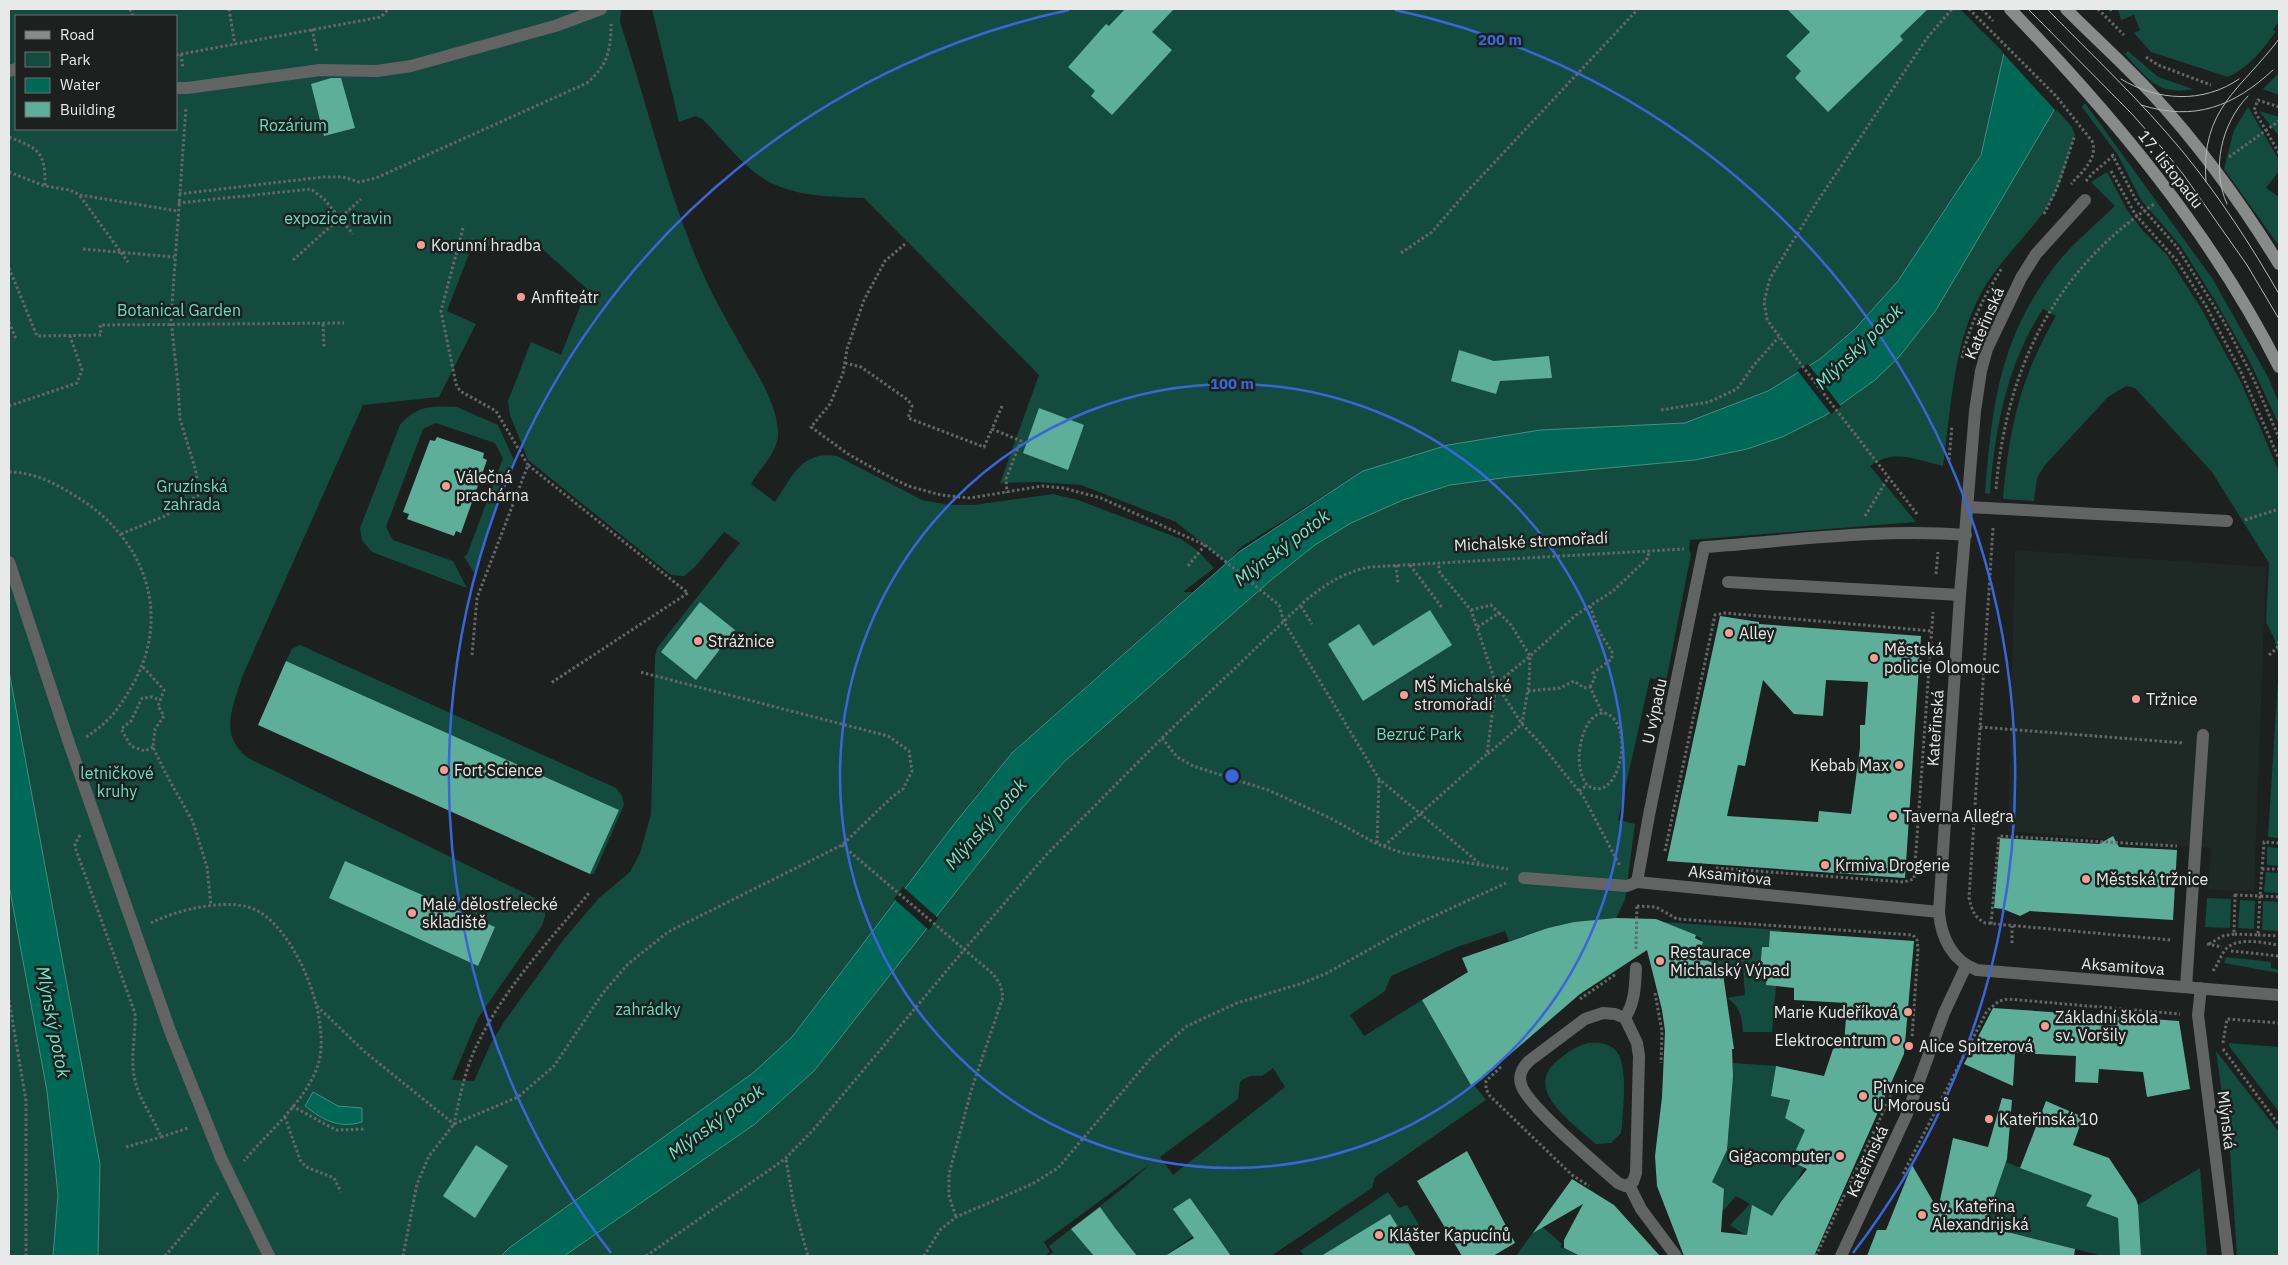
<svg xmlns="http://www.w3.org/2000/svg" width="2288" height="1265" font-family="'IBM Plex Sans',sans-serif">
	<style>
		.built { fill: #1e2926 }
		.green { fill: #144b3f; fill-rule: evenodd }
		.water { fill: #006856; stroke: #458f82 }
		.pier { fill: #1c201f }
		.building { fill: #5daf9a; fill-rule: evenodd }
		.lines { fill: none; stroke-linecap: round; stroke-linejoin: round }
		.path { stroke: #656867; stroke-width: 3; stroke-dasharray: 2.5 2.5; stroke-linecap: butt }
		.lane { stroke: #616463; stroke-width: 12 }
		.street { stroke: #616463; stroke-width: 12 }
		.secondary { stroke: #878b8a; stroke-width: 12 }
		.tram { stroke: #b3b7b6; stroke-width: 1 }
		.ring { fill: none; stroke: #3b65db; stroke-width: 2.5 }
		.poi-dot { fill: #f59c95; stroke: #1c201f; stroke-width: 2 }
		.labels { text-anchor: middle; stroke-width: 5; stroke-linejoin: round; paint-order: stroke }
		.park-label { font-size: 16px; fill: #66dec1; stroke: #1c201f }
		.street-label { font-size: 16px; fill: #e7eae9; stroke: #1c201f }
		.poi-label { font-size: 16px; fill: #e7eae9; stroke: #1c201f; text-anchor: start }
		.water-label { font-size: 18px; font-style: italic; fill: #70e8ca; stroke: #1c201f }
		.centre { fill: #3b65db; stroke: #1c201f; stroke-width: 2.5 }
		.ring-label { font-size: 15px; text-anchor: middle; font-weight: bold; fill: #3b65db; stroke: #1c201f; stroke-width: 5; stroke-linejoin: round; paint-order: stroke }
	</style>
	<rect width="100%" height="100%" fill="#1c201f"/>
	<path class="built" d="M 2015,550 L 2266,567 L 2254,891 L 2208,890 L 2211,848 L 2008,831 Z"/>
	<path class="green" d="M 9,9 L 621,9 L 620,22 C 646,100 665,183 697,260 C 710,292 727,321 744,351 C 758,375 776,402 778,431 C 780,450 760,468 751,484 L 775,502 C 792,477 801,450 837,456 L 922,500 L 949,505 L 974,505 L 1053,494 L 1078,500 L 1181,539 L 1198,551 L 1214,568 L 1183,592 L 1193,592 L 1013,752 L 980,791 L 793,1037 L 753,1073 L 501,1256 L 98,1256 L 100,1164 L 9,671 ZM 16,16 L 176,16 L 176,129 L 16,129 ZM 538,245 L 587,289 L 561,355 L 531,342 L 508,401 L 510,415 L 528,460 L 671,575 L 684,576 L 694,568 L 724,532 L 740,543 L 657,648 L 655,657 L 651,814 L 640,853 L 630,872 L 599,898 L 564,939 L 504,1022 L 491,1043 L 474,1081 L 452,1080 L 478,1018 L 542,926 L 545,916 L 545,903 L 248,758 C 218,734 233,708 242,677 L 363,405 L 439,397 L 476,324 L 447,311 L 472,246 Z
		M 652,9 L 1960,9 L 2004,53 L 1981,154 L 1973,167 L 2055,108 L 2072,127 L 2075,135 C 2067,158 2062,186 2048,206 C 2027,237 1997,262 1979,297 C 1953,348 1951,409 1943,466 C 1917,460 1894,448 1870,466 L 1916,522 L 1690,540 L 1689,549 L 1691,554 L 1666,682 L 1650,678 L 1618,820 L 1635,824 L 1625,900 L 1616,918 L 1574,922 L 1548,928 L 1509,941 L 1505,931 L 1457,947 L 1391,976 L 1385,991 L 1350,1015 L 1364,1036 L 1422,1000 L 1472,1087 L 1474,1085 L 1486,1100 L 1375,1177 L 1372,1188 L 1271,1256 L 1231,1256 L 1190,1198 L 1193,1236 L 1165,1256 L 1048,1256 L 1053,1252 L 1049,1246 L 1127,1185 L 1150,1164 L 1044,1242 L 1050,1252 L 1045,1256 L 564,1256 L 755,1124 L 814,1071 L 1023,807 L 1065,761 L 1271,580 L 1315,545 L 1328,538 L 1362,472 L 1241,547 L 1227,563 L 1176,522 L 1081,485 L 1038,482 L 1000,483 L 1039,375 L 864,198 C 825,196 786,197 754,172 C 735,157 720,136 702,119 L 696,116 L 679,122 ZM 1273,1068 L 1285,1087 L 1173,1175 L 1160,1157 L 1238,1099 L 1240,1082 C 1247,1076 1252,1075 1262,1076 Z
		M 2118,9 L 2279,9 L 2279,21 L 2273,30 L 2276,31 C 2263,50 2249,67 2228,77 L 2151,52 L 2134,33 L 2140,30 L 2134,15 L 2121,20 Z
		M 2128,51 L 2158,77 L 2193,89 C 2157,96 2147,78 2125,54 Z
		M 2279,73 L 2279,95 L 2263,89 Z
		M 2085,103 L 2212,278 L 2268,377 L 2279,403 L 2279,425 L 2250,362 L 2216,302 L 2180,245 L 2141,200 L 2118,155 L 2082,107 Z
		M 2248,107 L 2279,160 L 2279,171 L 2266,188 L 2279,197 L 2279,246 L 2224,169 L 2234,130 Z
		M 2259,111 L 2279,117 L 2279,136 Z
		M 2107,172 L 2127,210 L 2143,231 L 2167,255 L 2202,310 L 2241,382 L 2279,472 L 2279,655 L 2274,638 L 2266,622 L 2269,563 L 2212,472 L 2135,388 L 2126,386 L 2108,397 L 2045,465 L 2037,478 L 2034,501 L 2003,499 C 2009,429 2020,378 2056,316 L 2043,309 C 2007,364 1995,428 1990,493 L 1989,494 L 1985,493 C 1992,409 1998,345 2049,274 C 2067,248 2093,227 2115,206 L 2091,182 Z
		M 457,407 L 498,425 L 514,460 L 474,573 L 464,556 L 467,555 L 503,458 L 495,443 L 436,423 L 423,429 L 386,527 L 393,540 L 453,561 L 467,588 L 372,552 L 362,540 L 360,528 L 400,425 C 417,405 432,406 457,407 Z
		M 300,645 L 616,788 L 622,796 L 624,805 L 594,874 L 590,874 L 619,810 L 286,661 L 292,649 Z
		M 2279,664 L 2279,838 L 2268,837 Z
		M 2267,847 L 2279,848 L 2279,866 L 2267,865 Z
		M 2266,872 L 2279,873 L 2279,893 L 2264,892 Z
		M 9,885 L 47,1091 L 58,1195 L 53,1256 L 9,1256 Z
		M 2207,898 L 2231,899 L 2230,928 L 2205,927 Z
		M 2240,900 L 2255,901 L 2254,929 L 2238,928 Z
		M 2263,901 L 2279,902 L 2279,931 L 2262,930 Z
		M 1663,922 L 1781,930 L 1769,947 L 1762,947 L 1760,967 L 1767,968 L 1766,985 L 1776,986 L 1772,1032 L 1743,1032 C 1742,1016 1740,1007 1727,998 L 1745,995 L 1743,967 L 1729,964 L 1722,967 L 1697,956 L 1702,942 L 1701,938 Z
		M 2226,957 L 2271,962 L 2271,968 L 2279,970 L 2279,973 L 2224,963 Z
		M 1588,1043 C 1598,1042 1611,1043 1617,1052 C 1628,1067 1623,1107 1622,1126 L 1621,1133 L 1611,1143 L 1596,1144 L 1590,1139 C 1569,1120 1523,1088 1558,1060 C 1567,1053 1576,1046 1588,1043 Z
		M 2229,1043 L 2279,1047 L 2279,1112 L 2229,1046 Z
		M 2216,1051 L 2279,1132 L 2279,1256 L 2237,1256 L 2230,1152 Z
		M 1733,1063 L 1776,1066 L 1771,1096 L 1790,1100 L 1785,1118 L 1799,1126 L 1823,1131 L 1798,1179 L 1800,1183 L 1779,1203 L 1769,1223 L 1761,1245 L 1730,1225 L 1750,1204 L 1736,1196 L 1720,1214 L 1696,1153 L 1722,1161 L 1728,1147 L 1725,1146 L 1728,1138 Z
		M 2006,1162 L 2092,1195 L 2086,1206 L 2118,1218 L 2120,1256 L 2103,1256 L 1984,1226 Z
		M 2200,1168 L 2207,1256 L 2141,1256 L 2138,1205 Z
		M 1388,1192 L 1399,1208 L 1407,1205 L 1422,1230 L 1406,1240 L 1390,1214 L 1321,1256 L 1305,1256 L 1300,1251 Z
		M 1539,1224 L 1562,1244 L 1560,1247 L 1580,1256 L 1516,1256 Z"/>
	<path class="water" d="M 2035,9 L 2113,9 L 2094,25 L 2053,112 L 1936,310 L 1899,357 L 1875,380 L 1826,415 L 1782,437 L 1747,449 L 1695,460 L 1510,477 L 1450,485 L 1403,500 L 1351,523 L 1315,545 L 1271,580 L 1065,761 L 1023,807 L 814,1071 L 755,1124 L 564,1256 L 501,1256 L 509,1248 L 753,1073 L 792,1037 L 955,823 L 1012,753 L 1239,552 L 1363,471 L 1448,445 L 1540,430 L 1685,423 L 1768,391 L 1820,359 L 1855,329 L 1898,281 L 1981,155 L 2004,53 Z
		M 9,671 L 100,1164 L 98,1256 L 53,1256 L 58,1195 L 47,1091 L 9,885 Z
		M 313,1092 L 338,1106 L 362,1108 L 362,1122 C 339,1129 323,1120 305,1106 Z"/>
	<path class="pier" d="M 2032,9 L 2107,9 L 2112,13 L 2096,27 L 2056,111 L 2002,52 Z
		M 1808,364 L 1841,407 L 1831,414 L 1797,370 Z
		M 903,887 L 938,918 L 929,930 L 894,899 Z"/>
	<path class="building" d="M 1125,9 L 1174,9 L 1152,32 L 1172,50 L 1112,115 L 1091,96 L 1095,91 L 1068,67 L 1106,24 L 1109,26 Z
		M 1787,9 L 1928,9 L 1900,36 L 1903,40 L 1828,112 L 1795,78 L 1801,71 L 1786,56 L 1810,32 Z
		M 331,78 L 341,78 L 355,128 L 324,136 L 311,84 Z
		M 1459,350 L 1494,361 L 1549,356 L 1552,378 L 1500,381 L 1496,394 L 1451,381 Z
		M 1039,408 L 1084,425 L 1068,470 L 1023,453 Z
		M 437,437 L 484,453 L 483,458 L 487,460 L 461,533 L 456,531 L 454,536 L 407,519 L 409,514 L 403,512 L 430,440 L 435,441 Z
		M 700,602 L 735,630 L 696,680 L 661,652 Z
		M 1430,610 L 1452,645 L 1363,701 L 1328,644 L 1359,624 L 1373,646 Z
		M 1720,616 L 1759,622 L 1759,624 L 1921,636 L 1905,878 L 1667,861 ZM 1763,680 L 1794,714 L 1823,716 L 1826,680 L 1868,682 L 1865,725 L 1860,725 L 1860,748 L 1851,814 L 1819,811 L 1818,822 L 1727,816 L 1738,765 L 1745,766 Z
		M 286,661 L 619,810 L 590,874 L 258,725 Z
		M 2113,836 L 2119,847 L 2177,850 L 2173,920 L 2030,911 L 2020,916 L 2003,909 L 1994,908 L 2000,838 L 2099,844 Z
		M 345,861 L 495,927 L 478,966 L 329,898 Z
		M 1616,918 L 1656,919 L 1696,935 L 1695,938 L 1703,942 L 1697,956 L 1722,967 L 1734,1049 L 1732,1049 L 1733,1076 L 1727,1150 L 1712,1182 L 1724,1189 L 1721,1232 L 1747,1235 L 1752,1205 L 1772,1216 L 1780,1203 L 1807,1169 L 1791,1161 L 1805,1130 L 1785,1118 L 1790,1100 L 1771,1096 L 1776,1066 L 1824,1076 L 1833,1049 L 1844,1045 L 1847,1003 L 1794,1000 L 1794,988 L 1766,985 L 1767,968 L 1760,968 L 1762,947 L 1769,947 L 1770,931 L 1914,941 L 1904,1054 L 1814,1256 L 1684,1256 L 1657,1186 L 1655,1156 L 1662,1097 L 1665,1031 L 1662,1010 L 1647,950 L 1580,994 L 1472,1087 L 1422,1000 L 1468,972 L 1462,958 L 1548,928 L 1574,922 Z
		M 1993,1008 L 2179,1021 L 2190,1089 L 2147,1097 L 2143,1072 L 2099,1069 L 2098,1083 L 2075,1082 L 2076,1056 L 2015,1053 L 2013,1086 L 1964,1064 Z
		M 2002,1098 L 2012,1100 L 2007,1159 L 1984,1226 L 2075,1249 L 2074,1256 L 1867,1256 L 1877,1230 L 1886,1230 L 1912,1165 L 1938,1210 L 1953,1138 L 1988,1147 Z
		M 2046,1101 L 2083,1117 L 2073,1145 L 2109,1158 L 2136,1199 L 2138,1205 L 2141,1256 L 2120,1256 L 2118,1218 L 2086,1206 L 2092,1195 L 2020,1168 Z
		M 476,1145 L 508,1166 L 475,1218 L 443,1196 Z
		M 1467,1151 L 1515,1243 L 1493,1256 L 1462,1256 L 1417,1181 Z
		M 1572,1179 L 1614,1205 L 1660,1256 L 1580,1256 L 1564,1248 L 1564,1240 L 1583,1204 L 1533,1233 Z
		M 1190,1198 L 1215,1233 L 1231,1256 L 1165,1256 L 1194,1238 L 1173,1209 Z
		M 1100,1207 L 1115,1228 L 1137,1256 L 1094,1256 L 1071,1229 Z
		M 1390,1214 L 1416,1256 L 1321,1256 Z"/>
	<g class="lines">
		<path class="path" d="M 130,9 L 133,16
			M 229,9 L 235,45
			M 1969,9 L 2056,96 L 2092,141 C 2099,158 2081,173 2071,184
			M 1982,9 L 1993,21
			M 2098,9 L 2124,35
			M 312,29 L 317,53
			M 181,54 L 183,69
			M 176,55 L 381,17 L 389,9
			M 2146,57 L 2158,65 L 2211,85
			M 2279,107 L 2258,100 L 2254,110 L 2279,153
			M 9,137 C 40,149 45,152 45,186
			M 2112,154 L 2137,202 L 2177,247 L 2224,322 L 2254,380 L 2279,438
			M 2229,157 L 2279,121
			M 2111,171 L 2135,214 L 2177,261 L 2206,306 L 2240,370 L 2279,459
			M 9,172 L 45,186 L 70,190 L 80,195 L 178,211
			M 2086,181 L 2093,173 L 2113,156
			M 179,194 L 323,177 L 343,177 L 359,182 L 376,178 L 587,83 C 607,66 611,51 611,24
			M 80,196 L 128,262
			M 178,203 L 311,189 L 324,199 L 353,234
			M 2044,214 L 2057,188 L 2075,135
			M 463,228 L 441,311 L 456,384 L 460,391 L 496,411 L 528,465
			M 905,244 L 885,261 L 864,300 L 847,349 L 843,373 L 830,404 L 811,427 L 848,454 L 880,472 L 908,486 L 941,495 L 970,498 L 1042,486 L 1063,488 L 1101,498 L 1205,545 L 1279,605 L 1284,622 L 1379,779 L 1479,863
			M 83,249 L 174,257
			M 1401,253 L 1432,232 L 1463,196 L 1638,9
			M 293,260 L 361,199
			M 9,268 L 37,336 L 101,335 L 100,325 L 344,323
			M 9,322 L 16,339
			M 323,324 L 324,347
			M 1962,358 C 1969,326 1984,296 2002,268
			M 845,363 L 861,367 L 908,400 L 912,406 L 908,418 L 984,447 L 992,429
			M 9,406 L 77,383 L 82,370 L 70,336
			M 1002,406 L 992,429 L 1021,441 L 1006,479 L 1007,493
			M 1661,410 L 1709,402 L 1737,389 L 1754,365 L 1779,337
			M 1949,460 L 1952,426
			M 9,472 C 32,472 53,482 72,494 C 142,534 174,611 133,684 C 119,709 109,722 86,737
			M 1996,489 C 2006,370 2053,272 2154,204
			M 1917,514 L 1772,327 L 1767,319 L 1764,302 L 1770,278 L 1817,202 L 1927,38 L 1952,9
			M 1865,516 L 1888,478
			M 2245,520 L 2279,509
			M 1993,528 L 1969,898 C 1972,910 1974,917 1985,923 L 2171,940
			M 121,534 L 165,516 L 200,494 L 195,468 L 180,419 L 178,385 L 171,320 L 186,107
			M 1396,565 L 1398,584
			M 1410,565 L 1443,609
			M 1188,566 L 1205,545
			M 1936,574 L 1938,552
			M 1301,606 L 1312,624
			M 1471,610 L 1491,605 L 1499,613 L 1478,627
			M 1499,613 L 1511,625 L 1530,656 L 1496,684 L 1522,724 L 1540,743 L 1583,796 L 1620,866
			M 472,655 L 477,598 L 528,465 L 688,593 L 551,683
			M 2269,655 L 2277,648 L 2279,640
			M 143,667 L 164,690 L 158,706 L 164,716 L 155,729 L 153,747 L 166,774 L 193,822 L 207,867 L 211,906
			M 1590,687 L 1595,678 L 1593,673 L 1612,659 L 1612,652 L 1599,631 L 1590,606
			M 1528,691 L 1560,688 L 1574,681 L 1584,688 L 1590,687 L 1603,714
			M 1980,727 L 2184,743
			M 1162,738 L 1177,757 L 1193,766 L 1268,790 L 1330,818 L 1377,844 L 1403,853 L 1508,869
			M 153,747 L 145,751 L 131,746 L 121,729 L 131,721 L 142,698 L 152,697 L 160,700
			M 1488,754 L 1522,724 L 1529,684 L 1530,656 L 1576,615 L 1613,591 L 1648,558 L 1649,551
			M 1579,791 L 1587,785 C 1567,759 1589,697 1612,717 C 1634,736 1616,806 1587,785
			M 80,835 L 75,844 L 76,850 L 135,1013 C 136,1037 129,1061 136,1084 C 141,1103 154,1118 161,1137 L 188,1128
			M 1377,843 L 1379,780
			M 2279,843 L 2264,842 L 2260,896 L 2279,897
			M 842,845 L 993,974 L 1000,984 L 1003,997 L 971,1091 L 949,1174 L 949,1196 L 956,1217
			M 1384,846 L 1487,754 L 1496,684 L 1471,610 L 1440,573 L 1438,563
			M 1665,851 L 1715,615 L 1725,613 L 1932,631
			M 1716,868 L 1904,882 L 1914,879 L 1933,612
			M 2262,869 L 2279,869
			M 2235,895 L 2260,896 L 2258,935 L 2234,934 Z
			M 1637,906 L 1656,907 L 1677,919 L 1913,935 L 1917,940 L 1918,949 L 1912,1038
			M 151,923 C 176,910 232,896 258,911 C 298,934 332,1021 318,1065 C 306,1101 267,1133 244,1161
			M 1991,924 L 1999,836 L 2177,846
			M 2258,935 L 2279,936
			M 2012,943 L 2012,926
			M 2207,944 L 2222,947
			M 2209,944 L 2223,936 L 2234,934
			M 1636,949 L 1637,905
			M 2231,951 L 2279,956
			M 2213,971 C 2218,964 2220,957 2225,950 C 2236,936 2264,943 2279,945
			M 1655,993 L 1662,1031 L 1661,1063
			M 1580,999 L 1616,974
			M 9,1000 L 26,1101 L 26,1256
			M 317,1006 L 365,1052 L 454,1124 C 460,1097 465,1068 478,1043 C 505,987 550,940 589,893
			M 2223,1043 L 2227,1019 L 2279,1023
			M 2223,1049 L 2279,1125
			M 1501,1067 L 1486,1081 L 1486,1089 L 1490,1096 L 1572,1175 L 1589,1186
			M 292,1106 L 336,1130 L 366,1129
			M 285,1117 L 300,1160 L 306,1167 L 334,1178 L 341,1192
			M 126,1147 L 161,1137
			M 786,1160 L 794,1206 L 808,1256
			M 1903,1174 L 1987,1011 L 1999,1001 L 2008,999 L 2180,1014
			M 165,1256 L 218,1193
			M 403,1256 L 417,1184 L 429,1156 L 454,1124 L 518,1097 L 554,1066 L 603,993 L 628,964 L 668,932 L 842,845 L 892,797 L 903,789 L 912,771 L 909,751 L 888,736 L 640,672
			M 646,1256 L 785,1159 L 814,1129 L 964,950 L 1047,854 L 1162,738 L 1306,600 C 1326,584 1344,572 1370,567 L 1684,549
			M 924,1256 L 940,1230 L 956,1217 L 1032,1184 L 1058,1168 L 1151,1058 L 1187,1026 L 1237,1003 L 1303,983 L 1327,973 L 1404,930 L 1506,883
			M 1816,1256 L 1891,1095"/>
		<path class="lane" d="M 9,71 L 16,69
			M 176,88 L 187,88 L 320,70 L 377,71 L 411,66 L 555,26 L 601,9
			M 1968,507 L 2227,521
			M 9,562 L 69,743 L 170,1031 L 221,1158 L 269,1256
			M 1728,582 L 1960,595
			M 1524,878 L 1627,886 L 1637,882
			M 2186,987 L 2203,735"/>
		<path class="street" d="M 2085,200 L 2036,254 L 2021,278 L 1987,349 L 1981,371 L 1975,411 L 1960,595 L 1939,912 C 1941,937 1952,961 1977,970 L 2279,995
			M 1939,912 L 1637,882 L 1649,815 L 1704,547 C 1791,541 1879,528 1966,535
			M 2201,988 L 2198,1015 L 2228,1256
			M 1603,1013 L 1615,1014 L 1625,1018 L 1637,1043 L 1639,1056 L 1636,1173 L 1633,1182 L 1625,1186 L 1618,1183 C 1599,1166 1525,1104 1521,1084 C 1518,1074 1523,1067 1529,1061 L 1585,1019 Z
			M 1625,1018 C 1635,1002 1635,987 1636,968
			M 1629,1185 L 1641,1209 L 1676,1256
			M 1841,1256 L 1907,1114 L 1944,1013 L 1966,966"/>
		<path class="secondary" d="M 2010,9 C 2114,117 2211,232 2279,367
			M 2066,9 C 2094,37 2125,65 2152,94 C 2200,146 2242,204 2279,264"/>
		<path class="tram" d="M 2028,9 L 2132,114 L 2162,148 L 2183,174 L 2247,265 L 2279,319
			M 2047,9 C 2093,56 2141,101 2183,152 C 2219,196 2251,245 2279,294
			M 2121,79 C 2157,101 2203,104 2239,79
			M 2141,105 C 2195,122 2234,106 2273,70
			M 2206,182 C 2200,108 2241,90 2279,39
			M 2227,204 C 2211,169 2221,124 2248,96"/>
	</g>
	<g class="ring">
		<circle cx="1232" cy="776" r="392"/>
		<path d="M611 1253A783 783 0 0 1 1069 10M1395 10A783 783 0 0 1 1853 1253"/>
	</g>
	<g class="poi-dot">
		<circle cx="421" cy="245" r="5"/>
		<circle cx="521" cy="297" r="5"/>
		<circle cx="446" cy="486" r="5"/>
		<circle cx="1729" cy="633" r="5"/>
		<circle cx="698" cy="641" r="5"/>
		<circle cx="1874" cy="658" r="5"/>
		<circle cx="1404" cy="695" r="5"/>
		<circle cx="2136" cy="699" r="5"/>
		<circle cx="1899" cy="765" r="5"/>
		<circle cx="444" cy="770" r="5"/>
		<circle cx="1893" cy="816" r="5"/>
		<circle cx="1825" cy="865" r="5"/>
		<circle cx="2086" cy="879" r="5"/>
		<circle cx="412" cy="913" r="5"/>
		<circle cx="1660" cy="961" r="5"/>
		<circle cx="1908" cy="1012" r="5"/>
		<circle cx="2045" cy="1026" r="5"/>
		<circle cx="1896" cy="1040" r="5"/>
		<circle cx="1909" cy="1046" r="5"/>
		<circle cx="1863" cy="1096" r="5"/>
		<circle cx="1989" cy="1119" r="5"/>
		<circle cx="1840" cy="1156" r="5"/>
		<circle cx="1922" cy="1215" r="5"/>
		<circle cx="1379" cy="1235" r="5"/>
	</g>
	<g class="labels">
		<g class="park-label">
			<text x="293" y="131">Rozárium</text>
			<text x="338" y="224">expozice travin</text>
			<text x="179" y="316">Botanical Garden</text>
			<text x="192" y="492">Gruzínská<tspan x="192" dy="18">zahrada</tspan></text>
			<text x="1419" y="740">Bezruč Park</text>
			<text x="117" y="779">letničkové<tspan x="117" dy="18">kruhy</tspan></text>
			<text x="648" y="1015">zahrádky</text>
		</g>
		<g class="street-label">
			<text transform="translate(2171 169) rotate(52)" y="6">17. listopadu</text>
			<text transform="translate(1984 323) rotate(-67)" y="6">Kateřinská</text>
			<text transform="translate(1531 541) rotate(-3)" y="6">Michalské stromořadí</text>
			<text transform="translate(1654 711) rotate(-78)" y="6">U výpadu</text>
			<text transform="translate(1935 728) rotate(-86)" y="6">Kateřinská</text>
			<text transform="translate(1730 875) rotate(6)" y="6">Aksamitova</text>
			<text transform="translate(2123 966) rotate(4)" y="6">Aksamitova</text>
			<text transform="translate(2227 1120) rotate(83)" y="6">Mlýnská</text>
			<text transform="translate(1867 1161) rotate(-65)" y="6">Kateřinská</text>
		</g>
		<g class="poi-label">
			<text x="431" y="251">Korunní hradba</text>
			<text x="531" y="303">Amfiteátr</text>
			<text x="456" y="483">Válečná<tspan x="456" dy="18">prachárna</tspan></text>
			<text x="1739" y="639">Alley</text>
			<text x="708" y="647">Strážnice</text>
			<text x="1884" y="655">Městská<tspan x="1884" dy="18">policie Olomouc</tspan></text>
			<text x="1414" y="692">MŠ Michalské<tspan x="1414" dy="18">stromořadí</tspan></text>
			<text x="2146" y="705">Tržnice</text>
			<text x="1889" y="771" text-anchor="end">Kebab Max</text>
			<text x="454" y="776">Fort Science</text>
			<text x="1903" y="822">Taverna Allegra</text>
			<text x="1835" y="871">Krmiva Drogerie</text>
			<text x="2096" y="885">Městská tržnice</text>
			<text x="422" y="910">Malé dělostřelecké<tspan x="422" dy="18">skladiště</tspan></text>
			<text x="1670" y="958">Restaurace<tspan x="1670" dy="18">Michalský Výpad</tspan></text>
			<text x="1898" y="1018" text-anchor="end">Marie Kudeříková</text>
			<text x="2055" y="1023">Základní škola<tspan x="2055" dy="18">sv. Voršily</tspan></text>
			<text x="1886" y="1046" text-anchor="end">Elektrocentrum</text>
			<text x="1919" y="1052">Alice Spitzerová</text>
			<text x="1873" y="1093">Pivnice<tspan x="1873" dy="18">U Morousů</tspan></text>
			<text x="1999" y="1125">Kateřinská 10</text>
			<text x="1830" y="1162" text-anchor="end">Gigacomputer</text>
			<text x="1932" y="1212">sv. Kateřina<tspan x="1932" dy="18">Alexandrijská</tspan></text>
			<text x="1389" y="1241">Klášter Kapucínů</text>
		</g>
		<g class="water-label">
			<text transform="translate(1859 347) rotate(-44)" y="6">Mlýnský potok</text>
			<text transform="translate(1282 548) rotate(-37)" y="6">Mlýnský potok</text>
			<text transform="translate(986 824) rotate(-49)" y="6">Mlýnský potok</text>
			<text transform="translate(53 1022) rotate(79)" y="6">Mlýnský potok</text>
			<text transform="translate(716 1122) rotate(-36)" y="6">Mlýnský potok</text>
		</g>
	</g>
	<circle cx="1232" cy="776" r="8" class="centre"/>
	<g class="ring-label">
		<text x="1500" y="45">200 m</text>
		<text x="1232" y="389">100 m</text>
	</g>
	<rect width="2288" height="1265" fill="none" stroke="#e7eae9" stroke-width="20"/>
	<rect x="15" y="15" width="162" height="115" fill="#1c201f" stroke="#6d7170"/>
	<rect x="25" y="31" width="25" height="8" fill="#878b8a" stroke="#6d7170"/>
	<text x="60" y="40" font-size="15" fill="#e7eae9">Road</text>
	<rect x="25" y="52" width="25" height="15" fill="#144b3f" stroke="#6d7170"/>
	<text x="60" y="65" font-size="15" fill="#e7eae9">Park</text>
	<rect x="25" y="78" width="25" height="15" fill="#006856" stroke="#6d7170"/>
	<text x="60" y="90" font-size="15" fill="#e7eae9">Water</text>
	<rect x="25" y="102" width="25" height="15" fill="#5daf9a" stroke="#6d7170"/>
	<text x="60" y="115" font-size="15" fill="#e7eae9">Building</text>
</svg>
